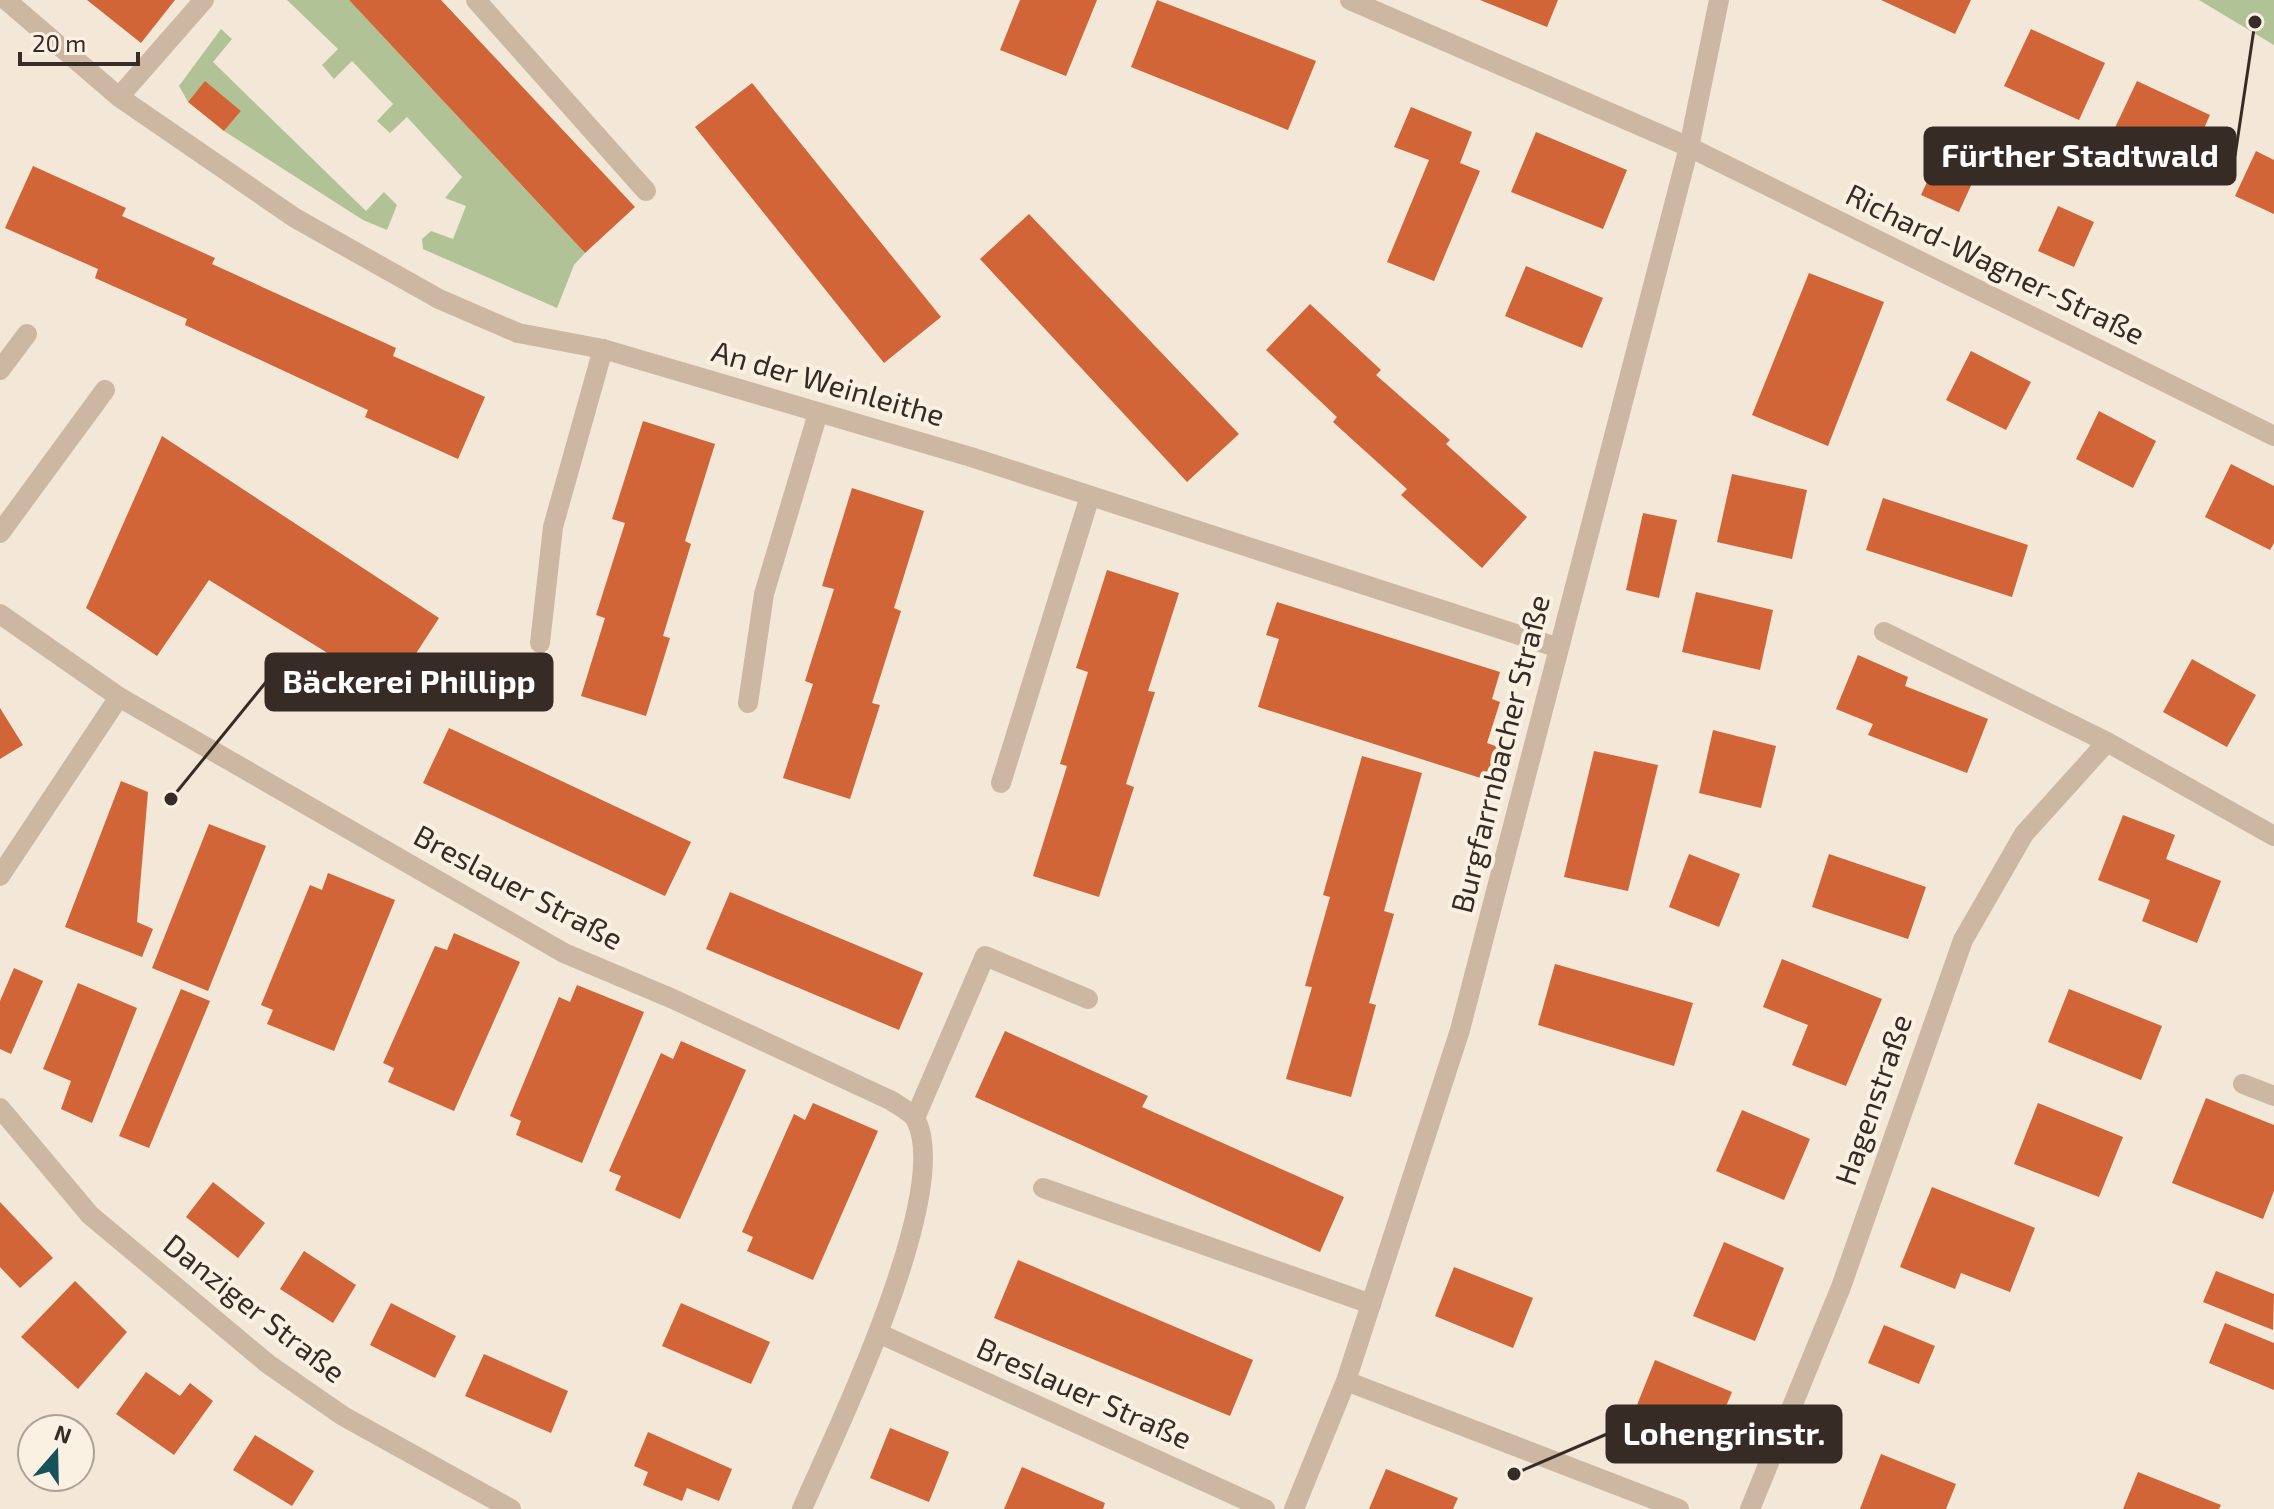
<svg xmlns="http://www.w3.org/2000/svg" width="2274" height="1509" font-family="'Exo 2',sans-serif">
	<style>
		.green { fill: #b1c396 }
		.building { fill: #d16537 }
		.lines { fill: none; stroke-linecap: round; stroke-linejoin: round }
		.lane { stroke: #ccb8a2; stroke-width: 20 }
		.street { stroke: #ccb8a2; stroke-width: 20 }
		.labels { text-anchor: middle; stroke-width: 8; stroke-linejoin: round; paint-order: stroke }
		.street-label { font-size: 30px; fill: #362b25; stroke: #fbf1e3 }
		.leader { fill: none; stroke: #362b25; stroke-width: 3 }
		.callout-dot { fill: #362b25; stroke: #fbf1e3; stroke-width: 3 }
		.callout { fill: #362b25; stroke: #362b25; stroke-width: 3 }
		.callout-label { font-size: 32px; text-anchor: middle; font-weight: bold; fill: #fff }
	</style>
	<rect width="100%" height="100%" fill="#f3e7d7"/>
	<path class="green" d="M 287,0 L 349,0 L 585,253 L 574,265 L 557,308 L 423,249 L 422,239 L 431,231 L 453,239 L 466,206 L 445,198 L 462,177 L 407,117 L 390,133 L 377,121 L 393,104 L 352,61 L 334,79 L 322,65 L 338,49 Z
		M 2199,0 L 2274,0 L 2274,45 Z
		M 221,29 L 232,39 L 213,62 L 366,211 L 384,192 L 397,205 L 387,230 L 363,220 L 224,131 L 241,111 L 205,82 L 188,102 L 179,86 Z"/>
	<path class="building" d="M 87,0 L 175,0 L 141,43 Z
		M 349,0 L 441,0 L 635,207 L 585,253 Z
		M 1020,0 L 1097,0 L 1066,76 L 1000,50 Z
		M 1157,0 L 1316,61 L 1288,130 L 1131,67 Z
		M 1480,0 L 1558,0 L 1547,27 Z
		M 1881,0 L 1971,0 L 1955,34 Z
		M 2031,29 L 2105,63 L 2079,120 L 2004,86 Z
		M 205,81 L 241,111 L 224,131 L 188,102 Z
		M 2137,81 L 2210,115 L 2186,168 L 2112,134 Z
		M 752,83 L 941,317 L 884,363 L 695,127 Z
		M 1411,107 L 1472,132 L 1460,163 L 1480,171 L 1434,281 L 1387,262 L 1429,160 L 1394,147 Z
		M 1536,132 L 1627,170 L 1603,229 L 1511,192 Z
		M 2256,151 L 2274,160 L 2274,214 L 2235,196 Z
		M 1941,152 L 1978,170 L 1959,212 L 1921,195 Z
		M 33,166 L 126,208 L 122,216 L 215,258 L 212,264 L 396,348 L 393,356 L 485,397 L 458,459 L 365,417 L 368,410 L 185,325 L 187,319 L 95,278 L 98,269 L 5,228 Z
		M 2058,206 L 2094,222 L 2074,267 L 2038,251 Z
		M 1029,214 L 1239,434 L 1187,482 L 980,259 Z
		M 1526,266 L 1603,298 L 1582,348 L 1505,316 Z
		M 1809,273 L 1884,302 L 1828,446 L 1752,415 Z
		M 1310,304 L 1381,370 L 1376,375 L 1450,440 L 1446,444 L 1527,517 L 1482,568 L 1401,495 L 1407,489 L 1333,422 L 1337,417 L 1266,350 Z
		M 1971,351 L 2031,382 L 2006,430 L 1946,400 Z
		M 2099,411 L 2156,441 L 2133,488 L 2076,459 Z
		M 643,421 L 715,444 L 685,541 L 691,544 L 663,636 L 670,638 L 646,716 L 581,696 L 605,618 L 596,615 L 625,523 L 612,519 Z
		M 162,436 L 439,618 L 391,692 L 209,580 L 157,656 L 86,608 Z
		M 2231,464 L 2274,486 L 2274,543 L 2270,550 L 2205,517 Z
		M 1732,474 L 1807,490 L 1792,559 L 1717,542 Z
		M 852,488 L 924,511 L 894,608 L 901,611 L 872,703 L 880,705 L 850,799 L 783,778 L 813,684 L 805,681 L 834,589 L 822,586 Z
		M 1883,498 L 2028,545 L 2012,597 L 1866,550 Z
		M 1643,513 L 1677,520 L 1659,598 L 1626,590 Z
		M 1107,570 L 1179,593 L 1148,691 L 1155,692 L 1126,784 L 1134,787 L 1099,897 L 1033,876 L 1067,766 L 1060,764 L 1088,672 L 1076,668 Z
		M 1696,592 L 1773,610 L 1760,670 L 1682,652 Z
		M 1277,602 L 1500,672 L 1492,699 L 1500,702 L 1487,743 L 1501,748 L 1490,781 L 1258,707 L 1279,639 L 1266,635 Z
		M 1858,655 L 1908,677 L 1905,686 L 1988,719 L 1967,773 L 1868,735 L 1873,724 L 1836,709 Z
		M 2192,659 L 2256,695 L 2227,747 L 2163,712 Z
		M 0,708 L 23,745 L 0,759 Z
		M 449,728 L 691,842 L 665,896 L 423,783 Z
		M 1713,730 L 1776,746 L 1761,808 L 1699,793 Z
		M 1594,751 L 1658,765 L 1628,891 L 1564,877 Z
		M 1362,756 L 1422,773 L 1384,911 L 1394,914 L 1369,1003 L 1376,1005 L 1351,1097 L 1286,1079 L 1312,987 L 1305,986 L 1330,897 L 1323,895 Z
		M 121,781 L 148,792 L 137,922 L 153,929 L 142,957 L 65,927 Z
		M 2123,815 L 2175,835 L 2166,859 L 2221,881 L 2197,943 L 2142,921 L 2150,900 L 2098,880 Z
		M 209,824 L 266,846 L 208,991 L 152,968 Z
		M 1689,854 L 1740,874 L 1719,927 L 1669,907 Z
		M 1829,854 L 1926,887 L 1908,939 L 1812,907 Z
		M 328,873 L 395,900 L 334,1051 L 267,1024 L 273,1010 L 261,1005 L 310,885 L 322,890 Z
		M 730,892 L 923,973 L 899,1030 L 706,949 Z
		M 454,933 L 520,962 L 454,1111 L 388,1082 L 394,1068 L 383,1063 L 435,946 L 447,950 Z
		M 1782,959 L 1882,999 L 1846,1086 L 1792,1065 L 1808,1025 L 1763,1007 Z
		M 1555,964 L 1693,1003 L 1674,1066 L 1538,1025 Z
		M 14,968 L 43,981 L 11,1054 L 0,1049 L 0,1001 Z
		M 78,983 L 137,1008 L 92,1123 L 61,1109 L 71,1081 L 43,1069 Z
		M 577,985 L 644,1012 L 582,1163 L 516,1135 L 521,1121 L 510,1116 L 559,997 L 570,1002 Z
		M 181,989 L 210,1001 L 149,1148 L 119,1136 Z
		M 2069,989 L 2162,1026 L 2141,1080 L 2048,1042 Z
		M 1005,1031 L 1148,1096 L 1142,1107 L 1344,1197 L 1320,1252 L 975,1097 Z
		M 681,1041 L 746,1070 L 680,1219 L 615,1190 L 621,1176 L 609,1171 L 661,1053 L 673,1059 Z
		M 2206,1098 L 2274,1125 L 2274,1191 L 2263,1219 L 2172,1183 Z
		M 813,1103 L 878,1131 L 813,1280 L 747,1251 L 753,1237 L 742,1232 L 794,1114 L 805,1120 Z
		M 2038,1103 L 2123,1137 L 2099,1197 L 2014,1164 Z
		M 1742,1110 L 1810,1139 L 1784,1200 L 1716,1171 Z
		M 213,1182 L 265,1223 L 238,1258 L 186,1217 Z
		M 1932,1187 L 2035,1228 L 2010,1292 L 1961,1273 L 1955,1289 L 1900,1267 Z
		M 0,1202 L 53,1258 L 20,1288 L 0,1267 Z
		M 1724,1242 L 1784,1268 L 1755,1341 L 1693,1316 Z
		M 304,1251 L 356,1285 L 333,1323 L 280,1289 Z
		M 1018,1260 L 1253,1360 L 1230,1416 L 994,1318 Z
		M 1454,1267 L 1533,1298 L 1513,1348 L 1435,1316 Z
		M 2216,1271 L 2274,1294 L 2273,1330 L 2203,1302 Z
		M 75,1281 L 127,1332 L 78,1389 L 21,1337 Z
		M 391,1303 L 456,1336 L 435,1378 L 370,1345 Z
		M 681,1303 L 770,1342 L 751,1384 L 662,1346 Z
		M 2225,1323 L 2274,1343 L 2274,1390 L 2209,1363 Z
		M 1884,1325 L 1935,1346 L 1919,1384 L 1868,1363 Z
		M 484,1354 L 568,1391 L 551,1433 L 465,1396 Z
		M 1655,1360 L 1732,1392 L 1707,1452 L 1631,1420 Z
		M 146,1372 L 180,1396 L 190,1383 L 213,1401 L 174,1455 L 116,1414 Z
		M 890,1428 L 949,1452 L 929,1502 L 870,1478 Z
		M 648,1432 L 732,1469 L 719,1501 L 687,1488 L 682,1501 L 643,1485 L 648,1472 L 634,1466 Z
		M 255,1435 L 314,1471 L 292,1506 L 233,1470 Z
		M 1881,1454 L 1956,1484 L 1946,1509 L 1860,1509 Z
		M 1022,1467 L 1105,1503 L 1103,1509 L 1004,1509 Z
		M 1386,1469 L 1458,1498 L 1453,1509 L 1369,1509 Z
		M 2138,1472 L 2221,1505 L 2219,1509 L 2123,1509 Z"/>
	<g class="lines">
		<path class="lane" d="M 476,0 L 646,191
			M 0,370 L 27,334
			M 0,533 L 105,390
			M 540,643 L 553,527 L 603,349
			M 748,703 L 764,594 L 818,413
			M 1001,783 L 1090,496
			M 2243,1084 L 2274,1096
			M 1043,1188 L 1371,1304"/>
		<path class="street" d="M 6,0 L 119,97 L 295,218 L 439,299 L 518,333 L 603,349 L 971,457 L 1559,648
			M 1350,0 L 1689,147 L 2274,436
			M 119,97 L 204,0
			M 0,614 L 119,697 L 564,953 L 673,999 L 892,1101 C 899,1106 912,1112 916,1120 C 953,1193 835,1433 802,1509
			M 1884,632 L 2107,742 L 2274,836
			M 0,876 L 119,697
			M 0,1108 L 90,1215 L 268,1364 L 343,1416 L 511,1509
			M 915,1118 L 985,956 L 1088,999
			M 878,1333 L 1265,1509
			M 1346,1381 L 1679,1509
			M 1294,1509 L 1346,1381 L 1460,1030 L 1689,147 L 1719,0
			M 1750,1509 L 1841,1287 L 1963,940 L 2024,834 L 2107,742"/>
	</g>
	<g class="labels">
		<g class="street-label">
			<text transform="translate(1995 265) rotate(26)" y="10">Richard-Wagner-Straße</text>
			<text transform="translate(828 384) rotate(16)" y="10">An der Weinleithe</text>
			<text transform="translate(1501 754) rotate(-76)" y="10">Burgfarrnbacher Straße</text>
			<text transform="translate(518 888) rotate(28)" y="10">Breslauer Straße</text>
			<text transform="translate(1874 1100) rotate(-71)" y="10">Hagenstraße</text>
			<text transform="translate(254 1309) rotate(38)" y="10">Danziger Straße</text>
			<text transform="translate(1084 1394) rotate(24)" y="10">Breslauer Straße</text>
		</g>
	</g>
	<path class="leader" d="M2255 22L2235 156M171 799L266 682M1514 1474L1607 1434"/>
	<g class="callout-dot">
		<circle cx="2255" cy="22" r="8"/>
		<circle cx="171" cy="799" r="8"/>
		<circle cx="1514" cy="1474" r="8"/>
	</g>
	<g class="callout">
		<rect x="1925" y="128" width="310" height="56" rx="8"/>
		<rect x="266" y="654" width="286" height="56" rx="8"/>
		<rect x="1607" y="1406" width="234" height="56" rx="8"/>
	</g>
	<g class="callout-label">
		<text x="2080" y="167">Fürther Stadtwald</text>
		<text x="409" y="693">Bäckerei Phillipp</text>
		<text x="1724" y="1445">Lohengrinstr.</text>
	</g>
	<g transform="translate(56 1453) rotate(20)"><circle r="38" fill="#fbf1e3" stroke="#aca297" stroke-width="2"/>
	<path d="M0-6L14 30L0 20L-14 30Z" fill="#17525b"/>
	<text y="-12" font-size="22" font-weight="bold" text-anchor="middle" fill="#362b25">N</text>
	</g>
	<path d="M20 52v12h118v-12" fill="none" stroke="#362b25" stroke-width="4"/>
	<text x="32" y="52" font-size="24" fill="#362b25" stroke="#fbf1e3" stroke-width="6" paint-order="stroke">20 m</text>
</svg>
